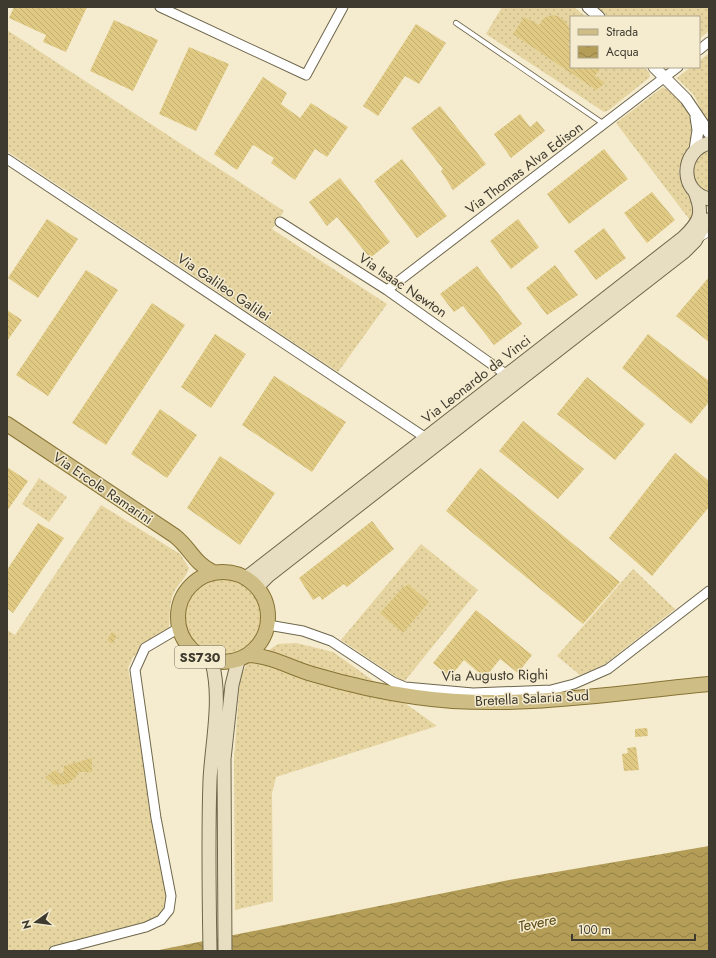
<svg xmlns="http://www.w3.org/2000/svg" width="716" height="958" font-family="Jost,sans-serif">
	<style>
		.grass { fill: url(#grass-dots) }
		.water { fill: url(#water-waves) }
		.building { fill: url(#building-back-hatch) }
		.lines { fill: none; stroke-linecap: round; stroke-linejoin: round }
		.service-casing { stroke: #6e664c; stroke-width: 6 }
		.minor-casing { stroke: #6e664c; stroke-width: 11 }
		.tertiary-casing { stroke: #6e664c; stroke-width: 13 }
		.secondary-casing { stroke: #6e664c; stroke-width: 15 }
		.primary-casing { stroke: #877333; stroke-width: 16 }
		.service { stroke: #fff; stroke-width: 4.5 }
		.minor { stroke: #fff; stroke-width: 9 }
		.tertiary { stroke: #fff; stroke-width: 11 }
		.secondary { stroke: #e7dec2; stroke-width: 13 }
		.primary { stroke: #cebe86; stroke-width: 14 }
		.labels { text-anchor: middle; stroke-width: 3; stroke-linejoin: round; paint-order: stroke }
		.shield { fill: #f5ebce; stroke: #756f5f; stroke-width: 1 }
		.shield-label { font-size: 13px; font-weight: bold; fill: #3e3a2f }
		.street-label { font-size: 14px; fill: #3e3a2f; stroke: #f5ebce }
		.water-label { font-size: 15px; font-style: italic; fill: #5b4b15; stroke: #f5ebce }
	</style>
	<defs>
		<pattern id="grass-dots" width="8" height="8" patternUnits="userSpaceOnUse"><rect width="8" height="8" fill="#e6d5a1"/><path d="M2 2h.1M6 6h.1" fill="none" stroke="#c6b88b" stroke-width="1.8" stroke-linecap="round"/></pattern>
		<pattern id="water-waves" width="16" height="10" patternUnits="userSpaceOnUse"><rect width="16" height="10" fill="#b39d57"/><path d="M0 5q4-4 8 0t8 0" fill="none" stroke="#938148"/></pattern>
		<pattern id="building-back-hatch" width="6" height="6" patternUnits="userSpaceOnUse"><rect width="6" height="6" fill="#e0ca83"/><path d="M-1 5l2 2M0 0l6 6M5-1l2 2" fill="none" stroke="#c1ae71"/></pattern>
	</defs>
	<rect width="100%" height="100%" fill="#f5ebce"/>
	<path class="grass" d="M 502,7 L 574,7 L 586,17 L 571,17 L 571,67 L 643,67 L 649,72 L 650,77 L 609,110 L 604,112 L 486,34 Z
		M 597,7 L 709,7 L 709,31 L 699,39 L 699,17 L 608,17 Z
		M 7,30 L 284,211 L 272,229 L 387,304 L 338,372 L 7,151 Z
		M 709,53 L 709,124 L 705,119 L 694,95 L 677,78 L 691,67 L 699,67 L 699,61 Z
		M 663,87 C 687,102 690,110 694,138 C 674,170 674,176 696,207 L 692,223 L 616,123 Z
		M 709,148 L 709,193 C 698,188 687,174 694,161 C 697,156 704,152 709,148 Z
		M 39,478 L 67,497 L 49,522 L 22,504 Z
		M 101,505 L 180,554 L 189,568 C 186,578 180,582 175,590 C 168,603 170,617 169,631 L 133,657 L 128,668 L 168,894 L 164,919 L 65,947 L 38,951 L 7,951 L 7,630 L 15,635 Z
		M 421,544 L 478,590 L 404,682 L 341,640 Z
		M 633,569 L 675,609 L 605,664 L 580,675 L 557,656 Z
		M183 616a40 40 0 1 1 80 0a40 40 0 1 1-80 0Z
		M 296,643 L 333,652 L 437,726 L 276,777 L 272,793 L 273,901 L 235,910 L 234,758 L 240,679 L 246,665 L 263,654 L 278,644 Z"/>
	<path class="water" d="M 709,846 L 709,951 L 154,951 L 509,880 Z"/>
	<path class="building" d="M 14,7 L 87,7 L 66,52 L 43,42 L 46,35 L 9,18 Z
		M 552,15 L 557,16 L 564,20 L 570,29 L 571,39 L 568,45 L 571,47 L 571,67 L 601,67 L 595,76 L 605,83 L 596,90 L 513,34 L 524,17 L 539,25 L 544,18 Z
		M 114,20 L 158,40 L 133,91 L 90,71 Z
		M 416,24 L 446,43 L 419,84 L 405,76 L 378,116 L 363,106 Z
		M 189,47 L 229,64 L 196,131 L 159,114 Z
		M 263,77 L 287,93 L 281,104 L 300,118 L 311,103 L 348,127 L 327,157 L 315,149 L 295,180 L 271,163 L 274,158 L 253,145 L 237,170 L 214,154 Z
		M 440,106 L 486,164 L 453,190 L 441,171 L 443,169 L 411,128 Z
		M 520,114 L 530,127 L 537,121 L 545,131 L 511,158 L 494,134 Z
		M 604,149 L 628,179 L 569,224 L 547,194 Z
		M 402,159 L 447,216 L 417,238 L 374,181 Z
		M 340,178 L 390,242 L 370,258 L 337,217 L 327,226 L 309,202 Z
		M 652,192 L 675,220 L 647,243 L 624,213 Z
		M 47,219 L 78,239 L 38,298 L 8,278 Z
		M 518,219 L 539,247 L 511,269 L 490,241 Z
		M 604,228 L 626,258 L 596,280 L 574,251 Z
		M 555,265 L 578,295 L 547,315 L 526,288 Z
		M 477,266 L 522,324 L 494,345 L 463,306 L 454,312 L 440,294 Z
		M 86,270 L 118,290 L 48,396 L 16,375 Z
		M 709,277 L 709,342 L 676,316 Z
		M 152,303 L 185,325 L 106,445 L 72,423 Z
		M 7,310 L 22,320 L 7,341 Z
		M 215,334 L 246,354 L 211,408 L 181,387 Z
		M 648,334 L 709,381 L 709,402 L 691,424 L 622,368 Z
		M 274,376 L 346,422 L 312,472 L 242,425 Z
		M 587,377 L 645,424 L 615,460 L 557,414 Z
		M 160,409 L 197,435 L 167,478 L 131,454 Z
		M 523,421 L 584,469 L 558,499 L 499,451 Z
		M 675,453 L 709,481 L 709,507 L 652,576 L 609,538 Z
		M 220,456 L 275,493 L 240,545 L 187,508 Z
		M 7,467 L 28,481 L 7,511 Z
		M 480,468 L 620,582 L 583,624 L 446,511 Z
		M 372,521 L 394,549 L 347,587 L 344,584 L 322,600 L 320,596 L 313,600 L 299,578 Z
		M 38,523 L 64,538 L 13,613 L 7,608 L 7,570 Z
		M 408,584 L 429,602 L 403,633 L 380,613 L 404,586 L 405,587 Z
		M 476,610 L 532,655 L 518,673 L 500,659 L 485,678 L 464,660 L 450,677 L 433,663 Z
		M 112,632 L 117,636 L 112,644 L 107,640 Z
		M 647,728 L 648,736 L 635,737 L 635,729 Z
		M 636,747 L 639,770 L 624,771 L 622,754 L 628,753 L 627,748 Z
		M 92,758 L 92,772 L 78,772 L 76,777 L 67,784 L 54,785 L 45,777 L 55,770 L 63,776 L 64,766 Z"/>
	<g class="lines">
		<defs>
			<path id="service" d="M 456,23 L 604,124
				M 700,239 L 709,234"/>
			<path id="minor" d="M 160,7 L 306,75 L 343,7
				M 699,50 L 709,42
				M 7,159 L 426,438
				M 280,222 L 387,290 L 507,375
				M 387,290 L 678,67
				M 268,625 L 303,631 L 331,641 L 393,682 L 405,687 L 473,693 L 551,690 L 574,684 L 608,669 L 709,591
				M 54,951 L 146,927 L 161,920 L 169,910 L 171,896 L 156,818 L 135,670 L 145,648 L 179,628"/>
			<path id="tertiary" d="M 588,7 L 599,17
				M 654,67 L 686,99 L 709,133
				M 695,150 L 698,130 L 696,117"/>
			<path id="secondary" d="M 709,143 C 680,151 679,192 709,199
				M 246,578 L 683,238 C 700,222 704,214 695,192
				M 257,587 L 269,575 L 685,251 L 695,241 L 707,220
				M 210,951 C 209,894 208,837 210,780 C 212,741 222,700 212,662
				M 225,951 L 224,759 L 232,685 L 238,661"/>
			<path id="primary" d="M 7,424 L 175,536 C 191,549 194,563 213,572
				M178 617a45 45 0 1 1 90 0a45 45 0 1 1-90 0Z
				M 249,655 C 272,656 291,668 312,674 C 346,684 380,692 416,697 C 511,711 614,693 709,684"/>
		</defs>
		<use href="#service" class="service-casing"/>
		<use href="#minor" class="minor-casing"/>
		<use href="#tertiary" class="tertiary-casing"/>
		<use href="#secondary" class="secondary-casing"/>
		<use href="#primary" class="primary-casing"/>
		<use href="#service" class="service"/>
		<use href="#minor" class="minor"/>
		<use href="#tertiary" class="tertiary"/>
		<use href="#secondary" class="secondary"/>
		<use href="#primary" class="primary"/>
	</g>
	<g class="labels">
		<rect class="shield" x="175" y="646" width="50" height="22" rx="3"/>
		<g class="shield-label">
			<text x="200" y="662">SS730</text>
		</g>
		<g class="street-label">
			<text transform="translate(524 168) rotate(-37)" y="5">Via Thomas Alva Edison</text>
			<text transform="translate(403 285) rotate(34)" y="5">Via Isaac Newton</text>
			<text transform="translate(224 287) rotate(34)" y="5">Via Galileo Galilei</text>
			<text transform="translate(476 379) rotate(-38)" y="5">Via Leonardo da Vinci</text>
			<text transform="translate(103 488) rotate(34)" y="5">Via Ercole Ramarini</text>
			<text transform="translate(495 675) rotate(-1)" y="5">Via Augusto Righi</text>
			<text transform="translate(532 698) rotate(-3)" y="5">Bretella Salaria Sud</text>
		</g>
		<g class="water-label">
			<text transform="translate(537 923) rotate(-12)" y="5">Tevere</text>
		</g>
	</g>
	<rect width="716" height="958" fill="none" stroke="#3e3a2f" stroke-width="16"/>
	<rect x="570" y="16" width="130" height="52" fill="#f5ebce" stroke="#aca48e"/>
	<rect x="578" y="29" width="20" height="6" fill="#cebe86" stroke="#aca48e"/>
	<text x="606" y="36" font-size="12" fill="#3e3a2f">Strada</text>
	<rect x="578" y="46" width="20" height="12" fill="url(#water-waves)" stroke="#aca48e"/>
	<text x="606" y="56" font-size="12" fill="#3e3a2f">Acqua</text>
	<g transform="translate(36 922) rotate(256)" stroke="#f5ebce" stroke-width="3" paint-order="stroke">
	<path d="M0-3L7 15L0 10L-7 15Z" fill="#3e3a2f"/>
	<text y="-6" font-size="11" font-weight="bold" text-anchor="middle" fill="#3e3a2f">N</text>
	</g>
	<path d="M572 934v6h123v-6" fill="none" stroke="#3e3a2f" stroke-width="2"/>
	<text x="578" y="934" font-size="12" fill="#3e3a2f" stroke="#f5ebce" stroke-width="3" paint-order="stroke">100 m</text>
</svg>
